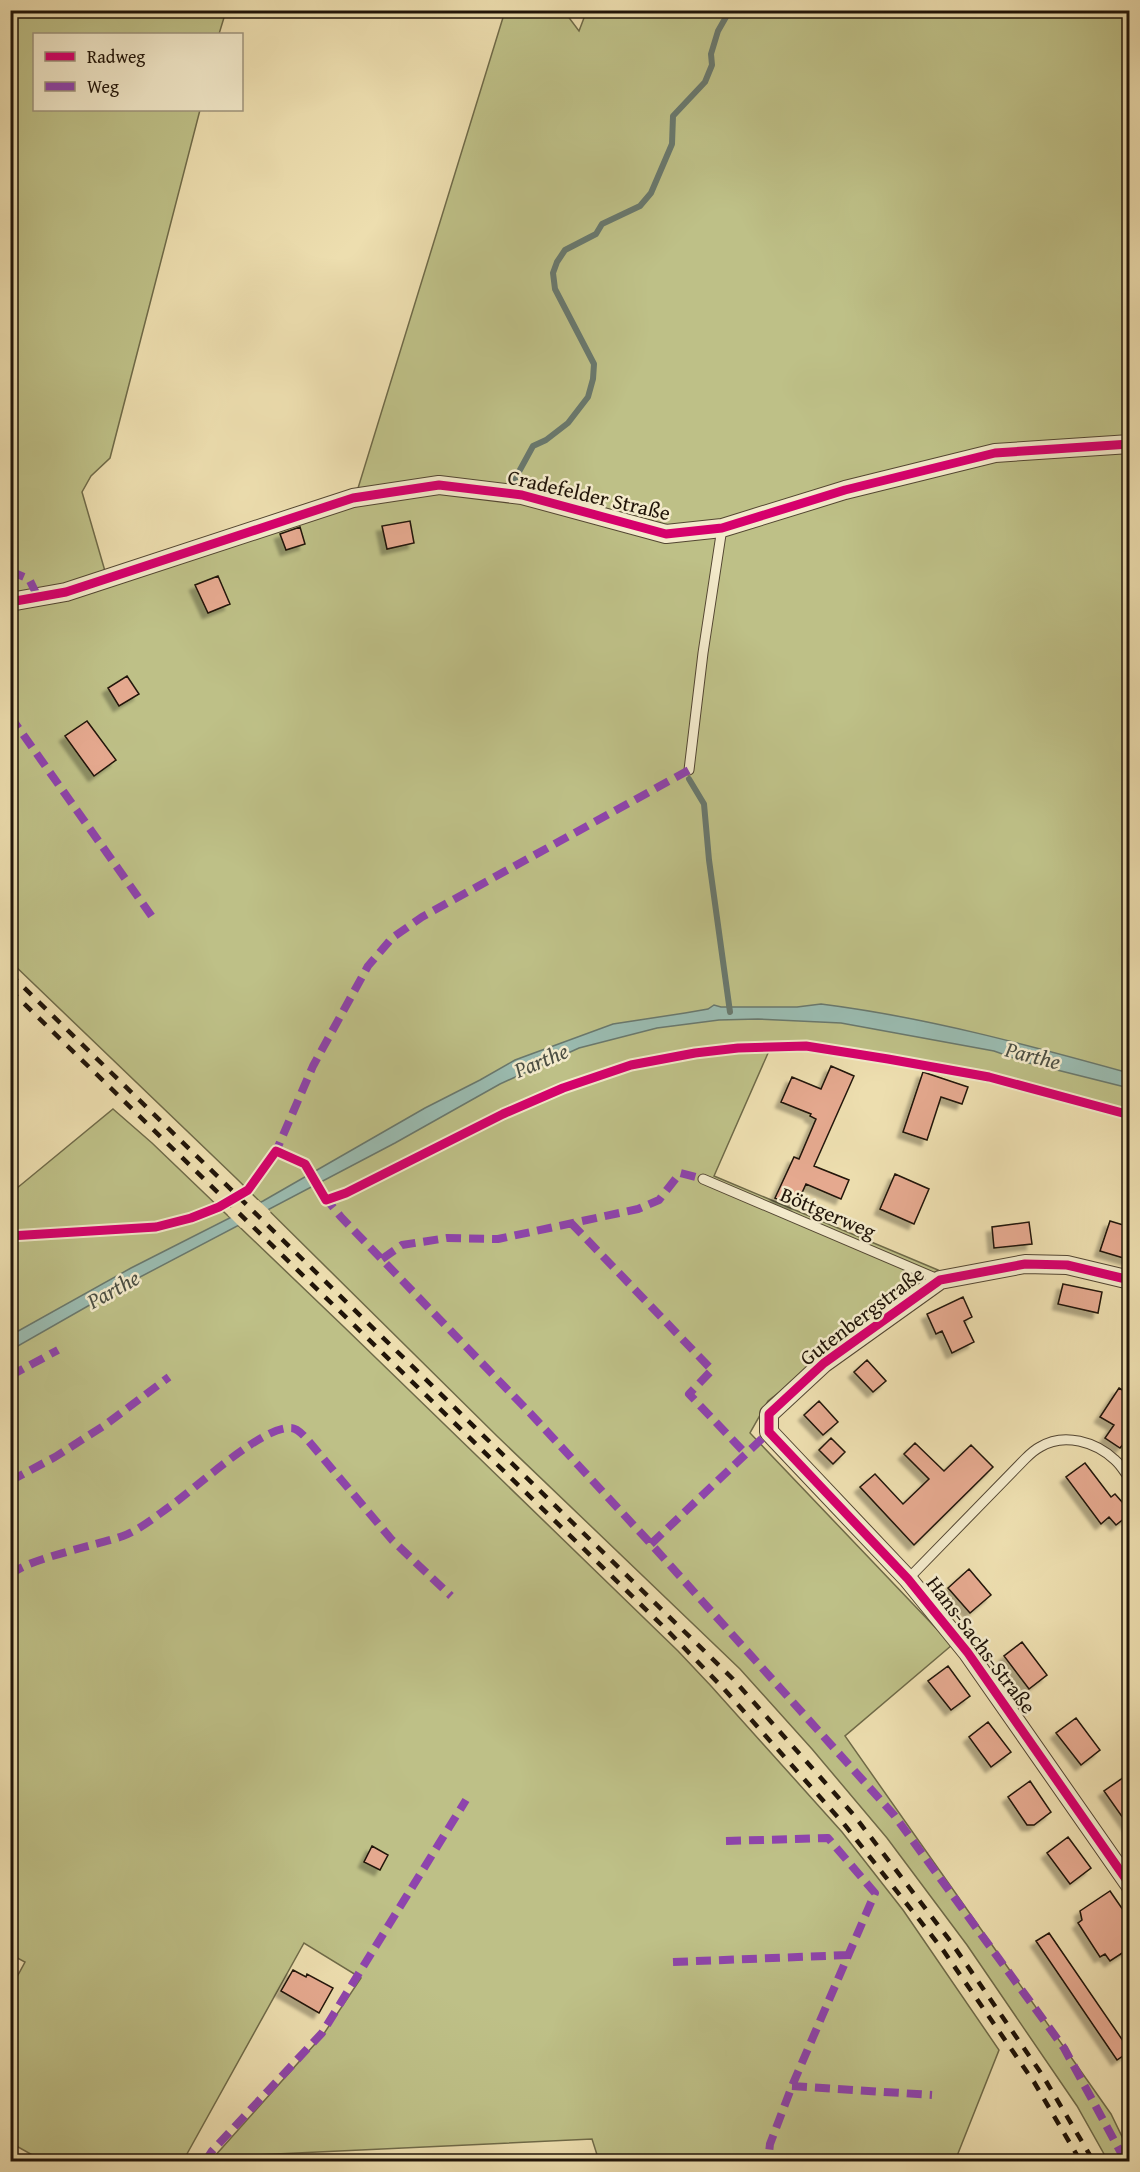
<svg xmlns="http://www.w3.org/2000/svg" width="1140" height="2172" font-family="'Gentium Book Plus',serif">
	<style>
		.green { fill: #bec087; stroke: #6f6a48; stroke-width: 1.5 }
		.water { fill: #9abbb0; stroke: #69786d; stroke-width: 1.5 }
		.pier { fill: #eddeaf }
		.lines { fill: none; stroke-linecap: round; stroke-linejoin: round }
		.stream { stroke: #69786d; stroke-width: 6 }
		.building { fill: #e5a98f; stroke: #201408; stroke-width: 1.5; filter: url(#shadow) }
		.lane-casing { stroke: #534632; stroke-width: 11 }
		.street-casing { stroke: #534632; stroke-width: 20 }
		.lane { stroke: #f3eacb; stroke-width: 9 }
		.street { stroke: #f3eacb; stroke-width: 18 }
		.rail { stroke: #201408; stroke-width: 4.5; stroke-dasharray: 10 10; stroke-linecap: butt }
		.quiet { stroke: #8e44ad; stroke-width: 8; stroke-dasharray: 15 8; stroke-linecap: butt }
		.cycleway-casing { stroke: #f3eacb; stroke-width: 13 }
		.cycleway { stroke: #d6006c; stroke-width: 9 }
		.labels { text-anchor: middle; stroke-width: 5; stroke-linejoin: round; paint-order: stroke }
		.street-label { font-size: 21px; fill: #201408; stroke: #f3eacb }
		.water-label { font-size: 22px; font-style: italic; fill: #4b4e43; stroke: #f3eacb }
	</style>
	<defs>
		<filter id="shadow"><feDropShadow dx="-5.5" dy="5.5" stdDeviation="1.5" flood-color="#0004"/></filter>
	</defs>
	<rect width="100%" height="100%" fill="#eddeaf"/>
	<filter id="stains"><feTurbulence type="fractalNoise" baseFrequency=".00333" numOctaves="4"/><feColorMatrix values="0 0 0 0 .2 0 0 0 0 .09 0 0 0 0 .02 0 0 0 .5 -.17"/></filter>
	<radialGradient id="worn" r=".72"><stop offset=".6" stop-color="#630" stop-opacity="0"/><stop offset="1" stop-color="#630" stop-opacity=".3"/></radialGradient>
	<path class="green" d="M 587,10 L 1129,11 L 1129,1116 L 985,1075 L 772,1044 L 714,1176 L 938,1270 L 768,1401 L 750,1433 L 952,1645 L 845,1736 L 1111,2114 L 1129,2151 L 1129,2161 L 1108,2161 L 1077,2106 L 967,1945 L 887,1838 L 812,1749 L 740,1669 L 498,1437 L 236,1178 L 11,962 L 10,11 L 226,11 L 219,34 L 34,34 L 34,110 L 200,110 L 110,458 L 91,476 L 82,492 L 107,578 L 355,498 L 505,11 L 564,11 L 579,31 Z
		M 113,1109 L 152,1143 L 344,1327 L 678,1651 L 711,1686 L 842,1832 L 903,1910 L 999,2050 L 955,2161 L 599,2161 L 592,2139 L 214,2157 L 323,2035 L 361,1978 L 304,1943 L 183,2161 L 43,2161 L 11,2143 L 11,1988 L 25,1962 L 10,1954 L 11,1193 Z"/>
	<path class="water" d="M 821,1004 C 925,1017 1028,1045 1129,1073 L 1129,1088 L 1025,1062 L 994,1051 L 841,1023 L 758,1019 L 719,1020 L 657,1028 L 579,1048 L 500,1084 L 395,1143 L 123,1286 L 11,1350 L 11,1335 L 131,1268 L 263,1201 L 425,1108 L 480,1080 L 515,1060 L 613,1024 L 685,1013 L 708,1009 L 714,1005 L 721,1007 L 797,1007 Z"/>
	<path class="pier" d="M 258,1200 L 271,1212 L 241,1228 L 228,1215 Z"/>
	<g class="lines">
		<path class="stream" d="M 515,479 L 533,446 L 546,440 L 568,423 L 588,397 L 593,379 L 594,364 L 555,289 L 553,273 L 557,262 L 565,250 L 596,234 L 602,224 L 640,206 L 651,193 L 672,144 L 673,116 L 705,82 L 712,65 L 711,54 L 718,31 L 730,10
			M 689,779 L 704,804 L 709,860 L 730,1012"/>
	</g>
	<path class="building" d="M 410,521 L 414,543 L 387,549 L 382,526 Z
		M 300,527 L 305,544 L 286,550 L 280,534 Z
		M 218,576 L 230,604 L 208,613 L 195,585 Z
		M 127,676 L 139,694 L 119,706 L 108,688 Z
		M 87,721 L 116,760 L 94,776 L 65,736 Z
		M 831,1066 L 854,1076 L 814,1166 L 849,1180 L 841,1199 L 806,1184 L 796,1206 L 775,1198 L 794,1157 L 799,1159 L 816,1119 L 810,1116 L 811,1114 L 781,1102 L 792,1077 L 821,1089 Z
		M 923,1072 L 968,1087 L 962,1104 L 941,1097 L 927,1140 L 903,1132 Z
		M 895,1174 L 929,1189 L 914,1224 L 880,1209 Z
		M 1110,1221 L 1130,1227 L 1130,1260 L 1100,1251 Z
		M 1029,1222 L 1032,1244 L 994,1248 L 992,1227 Z
		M 1063,1284 L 1102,1292 L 1098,1313 L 1058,1304 Z
		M 963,1297 L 972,1317 L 964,1321 L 974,1342 L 952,1353 L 942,1331 L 936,1334 L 927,1314 Z
		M 867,1360 L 886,1381 L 873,1392 L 854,1372 Z
		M 1119,1388 L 1130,1395 L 1130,1436 L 1120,1448 L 1105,1438 L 1114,1425 L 1100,1417 Z
		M 819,1401 L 838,1422 L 823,1435 L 804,1415 Z
		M 831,1438 L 845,1452 L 833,1464 L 819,1450 Z
		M 915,1443 L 944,1471 L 971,1445 L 993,1467 L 914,1545 L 860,1487 L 875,1474 L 903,1504 L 929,1479 L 904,1454 Z
		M 1085,1463 L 1111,1497 L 1115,1494 L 1130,1511 L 1130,1514 L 1116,1525 L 1109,1517 L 1101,1524 L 1066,1477 Z
		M 969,1569 L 991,1595 L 970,1613 L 948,1588 Z
		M 1022,1642 L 1047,1675 L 1029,1689 L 1004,1656 Z
		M 948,1666 L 970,1696 L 951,1710 L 928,1681 Z
		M 1076,1718 L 1100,1750 L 1081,1765 L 1056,1733 Z
		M 988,1722 L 1011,1752 L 991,1767 L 969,1737 Z
		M 1130,1773 L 1130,1828 L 1104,1791 Z
		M 1030,1781 L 1051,1812 L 1034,1825 L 1027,1825 L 1008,1797 Z
		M 1068,1837 L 1091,1868 L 1070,1884 L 1047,1853 Z
		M 372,1846 L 388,1855 L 380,1870 L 364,1862 Z
		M 1110,1891 L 1130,1920 L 1130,1948 L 1110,1961 L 1105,1954 L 1100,1957 L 1078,1923 L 1082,1920 L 1080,1911 Z
		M 1049,1933 L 1130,2051 L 1117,2060 L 1036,1941 Z
		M 293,1970 L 306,1977 L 307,1974 L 333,1988 L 319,2013 L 281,1991 Z"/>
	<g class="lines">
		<defs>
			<path id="lane" d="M 689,770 L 703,653 L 722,528
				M 703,1179 L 940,1280
				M 908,1579 L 1025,1459 C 1029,1455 1034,1450 1040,1447 C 1064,1432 1096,1442 1115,1460 C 1121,1465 1125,1473 1130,1479"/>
			<path id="street" d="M 10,602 L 66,592 L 353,498 L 439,485 L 522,495 L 666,534 L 722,528 L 845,490 L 995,453 L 1130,444
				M 1130,1280 L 1067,1265 L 1025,1264 L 940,1280 L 824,1363 L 769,1414 L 769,1432 L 908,1579 L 968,1653 L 1130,1885"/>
		</defs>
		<use href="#lane" class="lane-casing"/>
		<use href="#street" class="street-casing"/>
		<use href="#lane" class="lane"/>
		<use href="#street" class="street"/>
		<path class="rail" d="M 10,974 L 733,1679 L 853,1814 L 951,1942 L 1043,2076 L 1094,2162
			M 10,990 L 668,1631 L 724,1689 L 844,1824 L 943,1950 L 1034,2082 L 1081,2162"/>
		<path class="quiet" d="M 10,571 L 29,579 L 38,597
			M 10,716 L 153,918
			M 274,1156 L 313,1066 L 368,966 L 392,938 L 422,917 L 689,770
			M 324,1196 L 341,1217 L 530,1413 L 651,1544 L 894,1815 L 1064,2048 L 1126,2162
			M 571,1223 L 712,1370 L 689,1394 L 746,1454
			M 382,1259 L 402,1245 L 447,1238 L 498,1239 L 638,1209 L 659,1200 L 680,1173 L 703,1179
			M 10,1376 L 58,1350
			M 10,1481 L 55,1457 L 105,1425 L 169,1377
			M 651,1544 L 769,1432
			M 10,1575 C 26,1559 98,1545 123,1536 C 139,1530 155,1517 169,1507 C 194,1490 263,1425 291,1428 C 297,1428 302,1434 306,1438 L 392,1540 L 451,1596
			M 726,1841 L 828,1838 L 875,1893 L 792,2086 L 770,2144 L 768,2162
			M 673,1962 L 848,1955
			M 792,2086 L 932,2095
			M 10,2159 L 14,2162
			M 205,2162 L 212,2151 L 322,2033 L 466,1800"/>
		<defs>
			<path id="cycleway" d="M 10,602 L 66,592 L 353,498 L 439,485 L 522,495 L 666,534 L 722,528 L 845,490 L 995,453 L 1130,444
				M 10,1236 L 156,1227 L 191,1218 L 219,1207 L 248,1190 L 276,1151 L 305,1164 L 326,1200 L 346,1193 L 503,1114 L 563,1088 L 631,1065 L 695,1053 L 738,1048 L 806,1046 L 888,1059 L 989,1077 L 1130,1115
				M 1130,1280 L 1067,1265 L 1025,1264 L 940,1280 L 824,1363 L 769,1414 L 769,1432 L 908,1579 L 968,1653 L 1130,1885"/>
		</defs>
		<use href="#cycleway" class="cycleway-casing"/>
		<use href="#cycleway" class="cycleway"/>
	</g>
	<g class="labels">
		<g class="street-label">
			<text transform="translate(589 495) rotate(13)" y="7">Cradefelder Straße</text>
			<text transform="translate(828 1213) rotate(23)" y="7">Böttgerweg</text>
			<text transform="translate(862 1316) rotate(-37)" y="7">Gutenbergstraße</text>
			<text transform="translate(981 1645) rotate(53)" y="7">Hans-Sachs-Straße</text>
		</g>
		<g class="water-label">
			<text transform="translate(1033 1055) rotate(14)" y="8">Parthe</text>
			<text transform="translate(541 1060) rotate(-23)" y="8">Parthe</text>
			<text transform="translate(113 1289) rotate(-29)" y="8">Parthe</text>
		</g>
	</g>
	<rect width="1140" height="2172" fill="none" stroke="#eddeaf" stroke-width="36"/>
	<rect x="12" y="12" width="1116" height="2148" fill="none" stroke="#201408" stroke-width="3"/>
	<rect x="18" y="18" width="1104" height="2136" fill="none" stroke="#201408" stroke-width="1.5"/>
	<rect x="33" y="33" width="210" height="78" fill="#f3eacb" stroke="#9f947d" stroke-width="1.5"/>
	<rect x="45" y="52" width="30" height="9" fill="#d6006c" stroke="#9f947d" stroke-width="1.5"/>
	<text x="87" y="63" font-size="18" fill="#201408">Radweg</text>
	<rect x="45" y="82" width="30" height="9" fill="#8e44ad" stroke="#9f947d" stroke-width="1.5"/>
	<text x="87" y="93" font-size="18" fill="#201408">Weg</text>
	<rect width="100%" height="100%" filter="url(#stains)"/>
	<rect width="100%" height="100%" fill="url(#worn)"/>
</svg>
